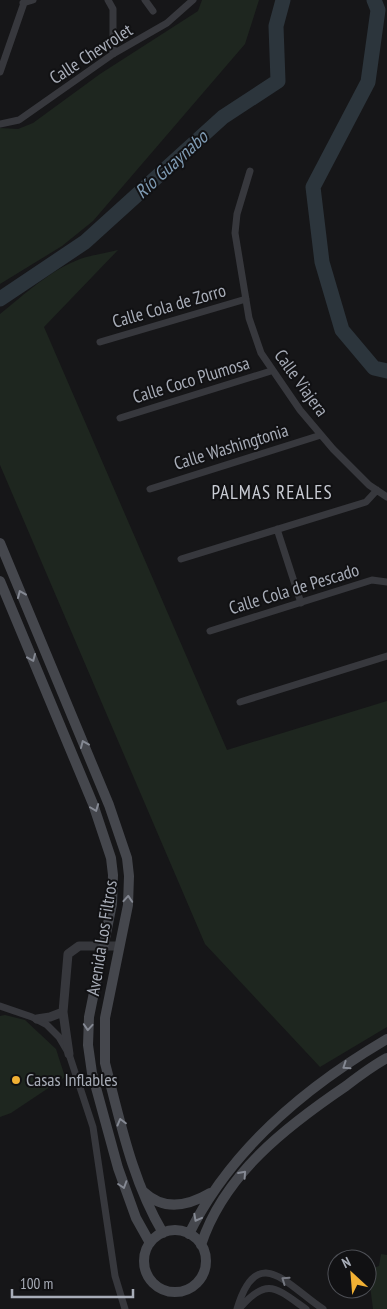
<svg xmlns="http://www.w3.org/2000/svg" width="387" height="1309" font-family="'PT Sans Narrow',sans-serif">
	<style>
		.green { fill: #1e261f }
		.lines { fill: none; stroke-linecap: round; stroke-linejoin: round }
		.river { stroke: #2c353c; stroke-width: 15 }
		.minor { stroke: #37383d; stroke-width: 7 }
		.tertiary { stroke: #37383d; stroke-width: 9 }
		.secondary { stroke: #45474d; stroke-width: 10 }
		.oneway { stroke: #858993 }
		.oneway2 { stroke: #757881 }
		.poi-dot { fill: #f2b134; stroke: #111113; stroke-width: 2 }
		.labels { text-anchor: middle; stroke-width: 4; stroke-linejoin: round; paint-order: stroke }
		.street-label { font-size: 18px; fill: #a8adb8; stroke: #111113 }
		.poi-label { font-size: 18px; fill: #a8adb8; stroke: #111113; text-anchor: start }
		.water-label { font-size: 19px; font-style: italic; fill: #7f9bb3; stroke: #111113 }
		.neighbourhood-label { font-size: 19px; letter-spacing: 1px; fill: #c9ccd4; stroke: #111113 }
	</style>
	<rect width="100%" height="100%" fill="#161618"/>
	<path class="green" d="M 202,0 L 259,0 L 245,44 L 93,221 L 62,246 L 0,284 L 0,128 L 18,129 L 33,123 L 100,74 L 198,11 Z
		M 118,250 L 44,327 L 227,750 L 387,701 L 387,1027 L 320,1067 L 205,944 L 0,465 L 0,314 C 25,294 49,271 80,259 C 92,255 106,253 118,250 Z
		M 5,1015 L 25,1020 L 56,1049 L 65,1077 L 11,1113 L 0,1117 L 0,1016 Z
		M 381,1254 L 387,1255 L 387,1309 L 373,1309 L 368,1270 L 379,1266 Z"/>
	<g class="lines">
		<path class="river" d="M 374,0 L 378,10 L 368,82 L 313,187 L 322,262 L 342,330 L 374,368 L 387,371
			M 0,299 L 85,242 L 223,117 L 278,81 L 276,26 L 283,0"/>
		<path class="minor" d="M 108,0 L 113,9 L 113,54
			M 145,0 L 153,11
			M 23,3 L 33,0
			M 0,72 L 25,0
			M 0,124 L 19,120 L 113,54 L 167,23 L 193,0
			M 250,171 L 237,214 L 235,233 L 249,318 L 261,353 L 300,410 L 333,449 L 369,485 L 387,497
			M 100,342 L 246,299
			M 120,418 L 271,371
			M 150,489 L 321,435
			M 277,529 L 301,603
			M 181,559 L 366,502 L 377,490
			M 210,631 L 372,580 L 387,582
			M 240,702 L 387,656
			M 0,1006 L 32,1017 L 47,1025 L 59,1037 L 69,1054 L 93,1127 L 115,1276 L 125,1309
			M 237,1309 C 257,1241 288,1286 323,1309
			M 239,1309 C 267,1276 276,1288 306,1309"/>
		<path class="tertiary" d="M 37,1019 L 50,1017 L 63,1012
			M 69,1054 L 63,1012 L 68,954 L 79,946 L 118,946"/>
		<path class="secondary" d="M 0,543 L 109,805 L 127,858 L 129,876 L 128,905 L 105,1018 L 105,1063 C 120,1120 132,1181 163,1233
			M 0,581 L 93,804 L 111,858 L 113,875 L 112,904 L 89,1017 L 88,1045 L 92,1073 L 118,1168 L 136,1218 L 150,1243
			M 144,1192 C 164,1211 188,1206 210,1193
			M144 1261a31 31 0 1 1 62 0a31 31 0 1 1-62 0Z
			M 189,1234 C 230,1150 307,1086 387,1039
			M 201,1245 C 224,1174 287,1126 346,1086 C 359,1076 372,1066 387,1058"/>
	</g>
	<defs><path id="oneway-chevron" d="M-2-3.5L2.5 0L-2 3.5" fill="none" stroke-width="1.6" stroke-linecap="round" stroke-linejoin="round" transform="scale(1.25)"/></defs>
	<g class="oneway">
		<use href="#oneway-chevron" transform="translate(21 594) rotate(-113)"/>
		<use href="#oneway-chevron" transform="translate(32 658) rotate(67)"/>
		<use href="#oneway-chevron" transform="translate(84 744) rotate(-113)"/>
		<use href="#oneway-chevron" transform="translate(95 808) rotate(69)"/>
		<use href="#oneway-chevron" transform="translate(128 899) rotate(-86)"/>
		<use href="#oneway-chevron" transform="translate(88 1027) rotate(94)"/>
		<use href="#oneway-chevron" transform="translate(346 1066) rotate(146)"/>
		<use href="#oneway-chevron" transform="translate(121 1122) rotate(-105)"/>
		<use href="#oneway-chevron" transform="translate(243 1174) rotate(-48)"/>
		<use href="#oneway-chevron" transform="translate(123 1185) rotate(72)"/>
		<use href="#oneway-chevron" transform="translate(197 1218) rotate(118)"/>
	</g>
	<use class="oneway2" href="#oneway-chevron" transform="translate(285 1280) rotate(-145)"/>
	<circle class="poi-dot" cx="16" cy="1080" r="5"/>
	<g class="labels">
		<g class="street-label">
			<text transform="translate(91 54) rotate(-33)" y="6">Calle Chevrolet</text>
			<text transform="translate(169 306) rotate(-16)" y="6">Calle Cola de Zorro</text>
			<text transform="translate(191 380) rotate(-17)" y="6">Calle Coco Plumosa</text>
			<text transform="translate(301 383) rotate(54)" y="6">Calle Viajera</text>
			<text transform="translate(231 447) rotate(-17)" y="6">Calle Washingtonia</text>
			<text transform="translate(294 589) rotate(-17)" y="6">Calle Cola de Pescado</text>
			<text transform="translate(102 938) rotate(-81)" y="6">Avenida Los Filtros</text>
		</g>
		<g class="poi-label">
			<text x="26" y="1086">Casas Inflables</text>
		</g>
		<g class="water-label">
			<text transform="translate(171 164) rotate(-42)" y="7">Río Guaynabo</text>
		</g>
		<g class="neighbourhood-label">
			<text x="272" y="499">PALMAS REALES</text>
		</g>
	</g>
	<g transform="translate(352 1274) rotate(334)"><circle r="24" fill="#111113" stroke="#4d4f55"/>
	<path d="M0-4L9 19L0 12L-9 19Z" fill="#f2b134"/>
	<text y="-8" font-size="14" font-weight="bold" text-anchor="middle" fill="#a8adb8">N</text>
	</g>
	<path d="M12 1289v8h121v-8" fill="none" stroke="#a8adb8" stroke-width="2.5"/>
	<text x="20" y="1289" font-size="15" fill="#a8adb8" stroke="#111113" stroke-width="4" paint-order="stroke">100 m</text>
</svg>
